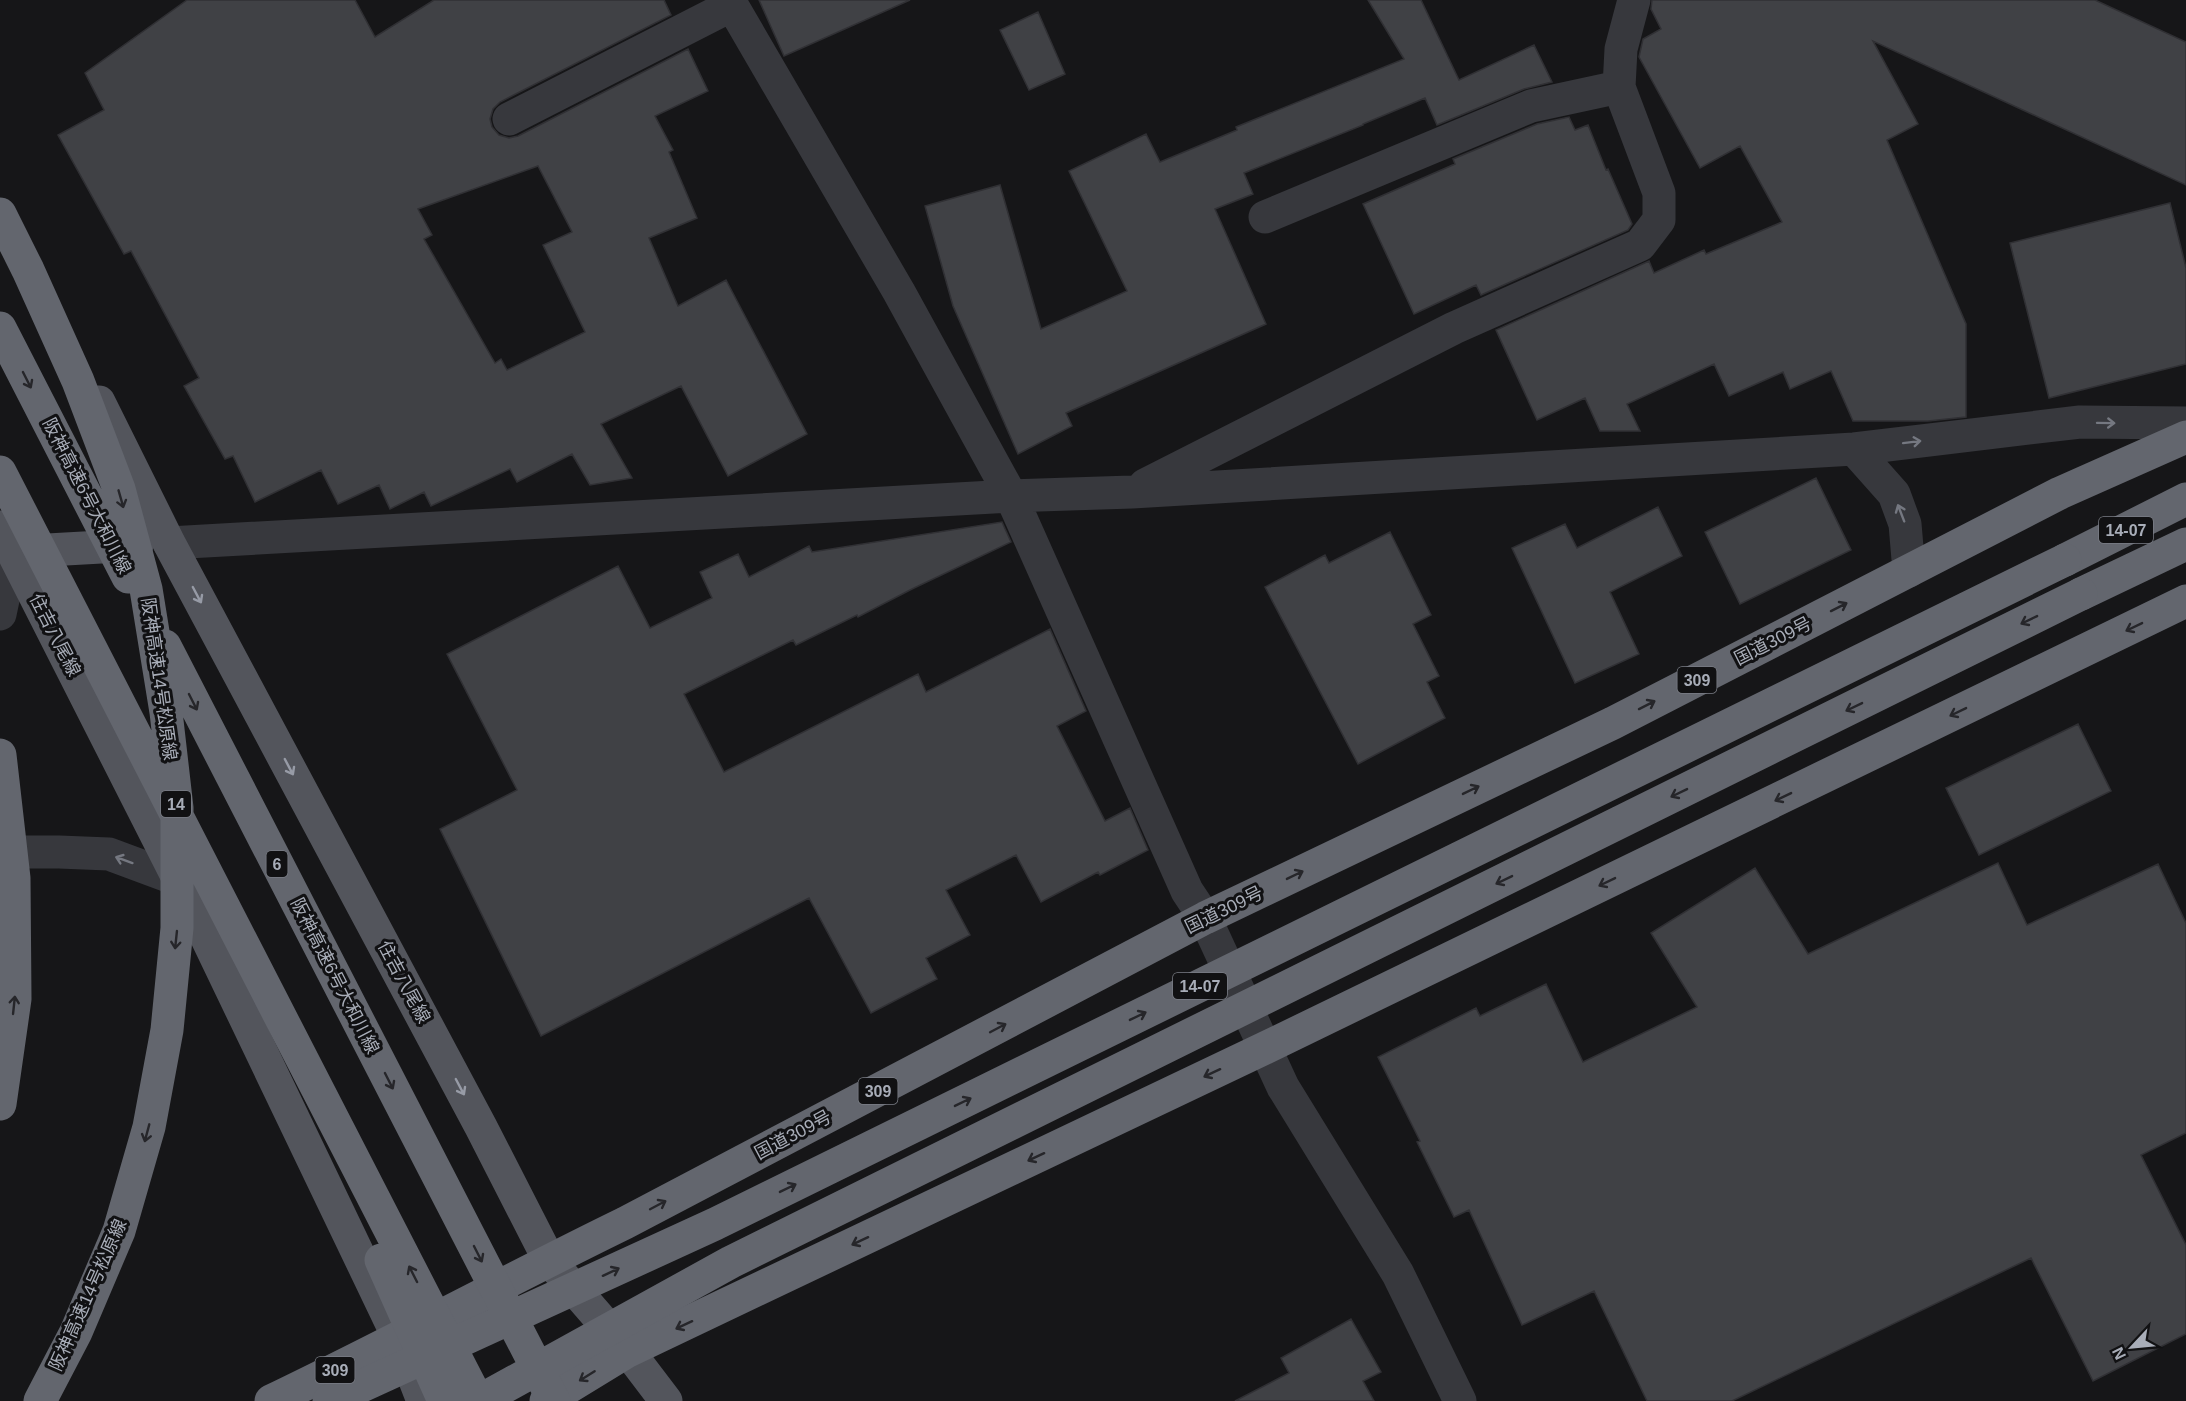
<svg xmlns="http://www.w3.org/2000/svg" width="2186" height="1401" font-family="Arial,'Noto Sans JP',sans-serif">
	<style>
		.building { fill: #404145; stroke: #303034; stroke-width: 1.5; fill-rule: evenodd }
		.lines { fill: none; stroke-linecap: round; stroke-linejoin: round }
		.minor { stroke: #37383d; stroke-width: 33 }
		.major { stroke: #53555c; stroke-width: 33 }
		.highway { stroke: #63666e; stroke-width: 33 }
		.highway-bridge { stroke: #63666e; stroke-width: 33 }
		.oneway { stroke: #26262a }
		.oneway2 { stroke: #757881 }
		.oneway3 { stroke: #979ba6 }
		.labels { text-anchor: middle; stroke-width: 6; stroke-linejoin: round; paint-order: stroke }
		.shield { fill: #111113; stroke: #7b7e86; stroke-width: 1.5 }
		.shield-label { font-size: 16px; font-weight: bold; fill: #a8adb8 }
		.street-label { font-size: 18px; fill: #a8adb8; stroke: #111113 }
	</style>
	<rect width="100%" height="100%" fill="#161618"/>
	<path class="building" d="M 187,0 L 355,0 L 375,37 L 434,0 L 664,0 L 671,15 L 500,102 L 493,109 L 490,119 L 492,127 L 499,135 L 509,138 L 518,136 L 688,49 L 708,91 L 655,116 L 673,150 L 669,152 L 697,218 L 649,238 L 678,306 L 726,280 L 807,434 L 728,476 L 681,386 L 601,424 L 632,478 L 590,485 L 572,454 L 517,482 L 510,469 L 431,506 L 424,492 L 390,509 L 379,485 L 338,504 L 321,470 L 255,502 L 233,456 L 225,459 L 184,386 L 199,378 L 131,251 L 124,254 L 58,135 L 104,110 L 85,73 ZM 538,166 L 572,232 L 543,245 L 585,332 L 507,370 L 501,359 L 495,363 L 424,239 L 432,235 L 418,209 Z
		M 759,0 L 910,0 L 784,56 Z
		M 1368,0 L 1421,0 L 1459,80 L 1534,45 L 1552,82 L 1524,89 L 1437,125 L 1425,98 L 1363,124 L 1363,125 L 1244,173 L 1253,194 L 1215,209 L 1266,324 L 1066,413 L 1072,426 L 1018,454 L 953,306 L 925,206 L 1000,185 L 1041,329 L 1127,291 L 1069,171 L 1146,134 L 1160,162 L 1237,130 L 1236,127 L 1404,59 Z
		M 1652,0 L 2095,0 L 2186,42 L 2186,185 L 1873,41 L 1918,124 L 1887,140 L 1966,324 L 1966,417 L 1928,421 L 1853,421 L 1831,371 L 1790,389 L 1783,372 L 1729,396 L 1714,364 L 1627,404 L 1640,431 L 1600,431 L 1585,398 L 1537,420 L 1496,330 L 1649,261 L 1654,273 L 1704,250 L 1706,254 L 1782,222 L 1740,146 L 1700,168 L 1639,57 L 1643,39 L 1661,29 L 1651,9 Z
		M 1038,12 L 1065,74 L 1029,90 L 1000,30 Z
		M 1569,117 L 1575,130 L 1588,125 L 1606,170 L 1608,169 L 1632,224 L 1628,230 L 1481,295 L 1476,285 L 1414,314 L 1363,204 L 1455,164 L 1453,159 L 1537,124 Z
		M 2170,203 L 2186,268 L 2186,364 L 2049,398 L 2010,243 Z
		M 1816,478 L 1851,550 L 1740,604 L 1705,532 Z
		M 1658,507 L 1682,556 L 1610,592 L 1639,654 L 1575,683 L 1512,548 L 1565,524 L 1577,548 Z
		M 1002,522 L 1011,542 L 912,589 L 858,617 L 857,615 L 796,645 L 793,640 L 684,694 L 724,772 L 918,674 L 926,692 L 1050,629 L 1086,711 L 1057,726 L 1105,821 L 1130,808 L 1148,850 L 1100,875 L 1098,872 L 1041,902 L 1016,855 L 946,890 L 970,935 L 926,958 L 937,979 L 871,1013 L 809,898 L 541,1036 L 440,829 L 517,790 L 447,654 L 618,566 L 650,628 L 712,598 L 700,572 L 738,554 L 749,577 L 809,546 L 812,552 Z
		M 1390,532 L 1431,615 L 1413,624 L 1439,676 L 1427,682 L 1445,718 L 1358,764 L 1265,587 L 1325,555 L 1329,563 Z
		M 2078,724 L 2111,791 L 1979,855 L 1946,788 Z
		M 1998,863 L 2027,925 L 2158,864 L 2186,923 L 2186,1133 L 2141,1155 L 2186,1245 L 2186,1334 L 2093,1381 L 2031,1258 L 1732,1401 L 1647,1401 L 1594,1291 L 1522,1325 L 1469,1210 L 1454,1217 L 1417,1142 L 1420,1141 L 1378,1057 L 1476,1008 L 1480,1016 L 1546,984 L 1583,1062 L 1697,1007 L 1651,933 L 1755,868 L 1808,954 Z
		M 1351,1319 L 1381,1372 L 1363,1381 L 1374,1401 L 1235,1401 L 1289,1373 L 1281,1358 Z"/>
	<g class="lines">
		<path class="minor" d="M 729,0 L 899,292 L 1011,496 L 1187,891 L 1205,918 L 1283,1087 L 1398,1274 L 1460,1401
			M 509,119 L 732,5
			M 1265,217 L 1531,106 L 1619,87
			M 1854,449 L 1894,494 L 1905,524 L 1909,571
			M 1145,485 L 1454,328 L 1640,245 L 1659,220 L 1659,193 L 1619,87 L 1621,49 L 1634,0
			M 169,543 L 1011,496 L 1132,492 L 1854,449 L 2080,422 L 2186,423
			M 0,614 L 13,552
			M 0,852 L 59,852 L 109,854 L 179,880"/>
		<path class="major" d="M 99,402 L 169,543 L 481,1127 L 549,1260 L 628,1351 L 666,1401
			M 0,527 L 179,880 L 399,1339 L 423,1401
			M 12,552 L 137,545"/>
		<path class="highway" d="M 2065,560 L 2186,499
			M 2081,594 L 2186,544
			M 271,1401 C 390,1344 506,1281 625,1223 L 1205,918 L 1613,723 L 2060,493 L 2186,437
			M 546,1401 L 628,1351 L 1265,1048 L 2186,601"/>
		<path class="highway-bridge" d="M 0,214 L 28,270 L 78,381 L 119,489 L 146,589 L 166,712 L 177,808 L 177,928 L 167,1030 L 149,1127 L 119,1231 L 76,1332 L 40,1401
			M 0,328 L 128,577
			M 0,472 L 478,1401
			M 165,646 L 554,1401
			M 0,755 L 14,878 L 15,999 L 0,1104
			M 381,1260 L 444,1401
			M 329,1401 L 715,1224 L 2065,560
			M 479,1401 L 731,1262 L 2081,594"/>
	</g>
	<defs><path id="oneway-shaft" d="M-6 0H5M1.5-3L5.5 0L1.5 3" fill="none" stroke-width="1.6" stroke-linecap="round" stroke-linejoin="round" transform="scale(1.5)"/></defs>
	<g class="oneway">
		<use href="#oneway-shaft" transform="translate(27 380) rotate(63)"/>
		<use href="#oneway-shaft" transform="translate(121 499) rotate(74)"/>
		<use href="#oneway-shaft" transform="translate(1839 607) rotate(-27)"/>
		<use href="#oneway-shaft" transform="translate(2029 620) rotate(154)"/>
		<use href="#oneway-shaft" transform="translate(2134 627) rotate(154)"/>
		<use href="#oneway-shaft" transform="translate(193 702) rotate(63)"/>
		<use href="#oneway-shaft" transform="translate(1647 705) rotate(-27)"/>
		<use href="#oneway-shaft" transform="translate(1854 707) rotate(154)"/>
		<use href="#oneway-shaft" transform="translate(1958 712) rotate(154)"/>
		<use href="#oneway-shaft" transform="translate(1471 790) rotate(-26)"/>
		<use href="#oneway-shaft" transform="translate(1679 793) rotate(154)"/>
		<use href="#oneway-shaft" transform="translate(1783 797) rotate(154)"/>
		<use href="#oneway-shaft" transform="translate(1295 875) rotate(-26)"/>
		<use href="#oneway-shaft" transform="translate(1504 880) rotate(154)"/>
		<use href="#oneway-shaft" transform="translate(1607 882) rotate(154)"/>
		<use href="#oneway-shaft" transform="translate(176 940) rotate(96)"/>
		<use href="#oneway-shaft" transform="translate(14 1005) rotate(-84)"/>
		<use href="#oneway-shaft" transform="translate(1138 1016) rotate(-26)"/>
		<use href="#oneway-shaft" transform="translate(998 1028) rotate(-28)"/>
		<use href="#oneway-shaft" transform="translate(1212 1073) rotate(155)"/>
		<use href="#oneway-shaft" transform="translate(389 1081) rotate(63)"/>
		<use href="#oneway-shaft" transform="translate(963 1102) rotate(-26)"/>
		<use href="#oneway-shaft" transform="translate(147 1133) rotate(105)"/>
		<use href="#oneway-shaft" transform="translate(1036 1157) rotate(155)"/>
		<use href="#oneway-shaft" transform="translate(788 1188) rotate(-26)"/>
		<use href="#oneway-shaft" transform="translate(658 1205) rotate(-28)"/>
		<use href="#oneway-shaft" transform="translate(860 1241) rotate(155)"/>
		<use href="#oneway-shaft" transform="translate(478 1254) rotate(63)"/>
		<use href="#oneway-shaft" transform="translate(611 1272) rotate(-25)"/>
		<use href="#oneway-shaft" transform="translate(413 1274) rotate(-117)"/>
		<use href="#oneway-shaft" transform="translate(684 1325) rotate(155)"/>
		<use href="#oneway-shaft" transform="translate(587 1376) rotate(148)"/>
	</g>
	<g class="oneway2">
		<use href="#oneway-shaft" transform="translate(2106 423) rotate(1)"/>
		<use href="#oneway-shaft" transform="translate(1912 442) rotate(-7)"/>
		<use href="#oneway-shaft" transform="translate(1901 513) rotate(-111)"/>
		<use href="#oneway-shaft" transform="translate(124 860) rotate(-160)"/>
	</g>
	<g class="oneway3">
		<use href="#oneway-shaft" transform="translate(197 595) rotate(62)"/>
		<use href="#oneway-shaft" transform="translate(289 767) rotate(62)"/>
		<use href="#oneway-shaft" transform="translate(460 1087) rotate(62)"/>
	</g>
	<g class="labels">
		<g class="shield">
			<rect x="2099" y="517" width="54" height="26" rx="4.5"/>
			<rect x="1677.5" y="667" width="39" height="26" rx="4.5"/>
			<rect x="161" y="791" width="30" height="26" rx="4.5"/>
			<rect x="266.5" y="851" width="21" height="26" rx="4.5"/>
			<rect x="1173" y="973" width="54" height="26" rx="4.5"/>
			<rect x="858.5" y="1078" width="39" height="26" rx="4.5"/>
			<rect x="315.5" y="1357" width="39" height="26" rx="4.5"/>
		</g>
		<g class="shield-label">
			<text x="2126" y="536">14-07</text>
			<text x="1697" y="686">309</text>
			<text x="176" y="810">14</text>
			<text x="277" y="870">6</text>
			<text x="1200" y="992">14-07</text>
			<text x="878" y="1097">309</text>
			<text x="335" y="1376">309</text>
		</g>
		<g class="street-label">
			<text transform="translate(87 496) rotate(63)" y="6">阪神高速6号大和川線</text>
			<text transform="translate(55 635) rotate(63)" y="6">住吉八尾線</text>
			<text transform="translate(1773 641) rotate(-27)" y="6">国道309号</text>
			<text transform="translate(159 679) rotate(82)" y="6">阪神高速14号松原線</text>
			<text transform="translate(1224 910) rotate(-26)" y="6">国道309号</text>
			<text transform="translate(335 976) rotate(63)" y="6">阪神高速6号大和川線</text>
			<text transform="translate(404 982) rotate(62)" y="6">住吉八尾線</text>
			<text transform="translate(793 1135) rotate(-28)" y="6">国道309号</text>
			<text transform="translate(88 1295) rotate(-66)" y="6">阪神高速14号松原線</text>
		</g>
	</g>
	<g transform="translate(2132 1347) rotate(244)" stroke="#111113" stroke-width="4.5" paint-order="stroke">
	<path d="M0-4.5L10 22L0 15L-10 22Z" fill="#a8adb8"/>
	<text y="-9" font-size="16" font-weight="bold" text-anchor="middle" fill="#a8adb8">N</text>
	</g>
</svg>
